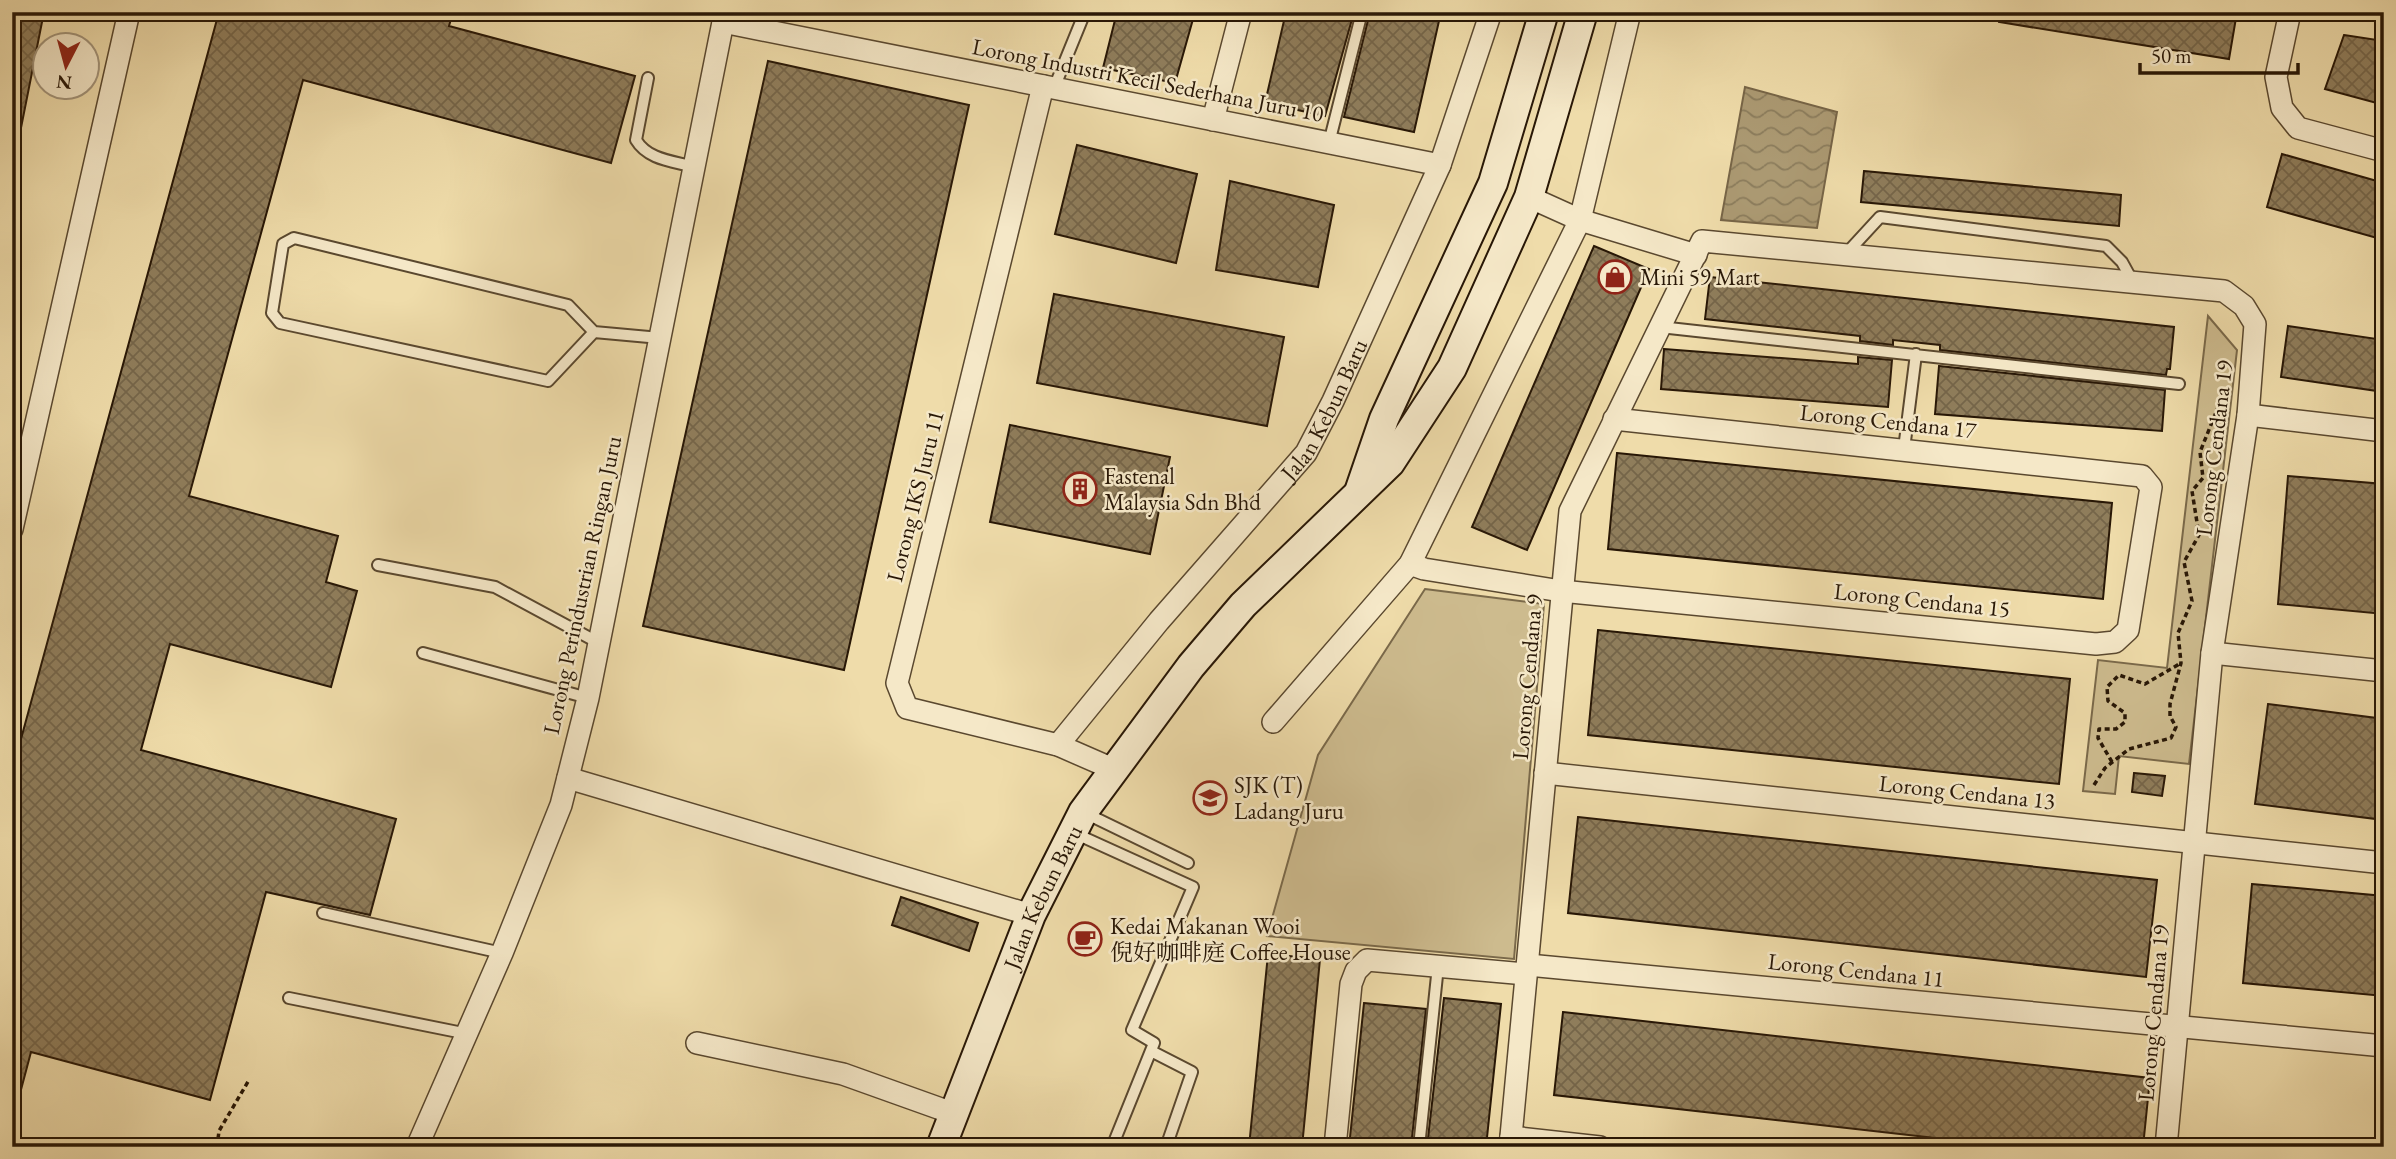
<svg xmlns="http://www.w3.org/2000/svg" width="2396" height="1159" font-family="'EB Garamond','Noto Serif SC',serif">
	<style>
		.green { fill: #cdbb8e; stroke: #7a694a; stroke-width: 2 }
		.water { fill: url(#water-waves); stroke: #776547; stroke-width: 2 }
		.building { fill: url(#building-cross-hatch); stroke: #281706; stroke-width: 2 }
		.lines { fill: none; stroke-linecap: round; stroke-linejoin: round }
		.lane-casing { stroke: #5a482f; stroke-width: 14 }
		.street-casing { stroke: #5a482f; stroke-width: 24 }
		.secondary-casing { stroke: #281706; stroke-width: 32 }
		.path { stroke: #281706; stroke-width: 3.5; stroke-dasharray: 5 3.5; stroke-linecap: butt }
		.lane { stroke: #f5e8c8; stroke-width: 10 }
		.street { stroke: #f5e8c8; stroke-width: 21 }
		.secondary { stroke: #f5e8c8; stroke-width: 28 }
		.labels { text-anchor: middle; stroke-width: 5; stroke-linejoin: round; paint-order: stroke }
		.street-label { font-size: 23px; fill: #281706; stroke: #f5e8c8 }
		.poi-label { font-size: 23px; fill: #281706; stroke: #f5e8c8; text-anchor: start }
	</style>
	<defs>
		<pattern id="water-waves" width="16" height="10" patternUnits="userSpaceOnUse" patternTransform="scale(1.75)"><rect width="16" height="10" fill="#ab9972"/><path d="M0 5q4-4 8 0t8 0" fill="none" stroke="#8b7c5c"/></pattern>
		<pattern id="building-cross-hatch" width="8" height="8" patternUnits="userSpaceOnUse" patternTransform="scale(1.75)"><rect width="8" height="8" fill="#8f7d5b"/><path d="M0 0l8 8M0 8l8-8" fill="none" stroke="#756549"/></pattern>
	</defs>
	<rect width="100%" height="100%" fill="#efdcaa"/>
	<filter id="stains"><feTurbulence type="fractalNoise" baseFrequency=".00286" numOctaves="4"/><feColorMatrix values="0 0 0 0 .2 0 0 0 0 .09 0 0 0 0 .02 0 0 0 .5 -.17"/></filter>
	<radialGradient id="worn" r=".72"><stop offset=".6" stop-color="#630" stop-opacity="0"/><stop offset="1" stop-color="#630" stop-opacity=".3"/></radialGradient>
	<path class="green" d="M 2208,316 L 2237,350 L 2189,764 L 2119,756 L 2115,794 L 2083,791 L 2098,660 L 2167,668 Z
		M 1425,589 L 1544,604 L 1514,959 L 1267,936 L 1318,755 Z"/>
	<path class="water" d="M 1745,87 L 1837,112 L 1817,228 L 1721,220 Z"/>
	<path class="building" d="M 12,12 L 44,12 L 20,133 L 12,132 Z
		M 219,12 L 453,12 L 449,26 L 635,76 L 611,163 L 303,80 L 189,496 L 338,536 L 326,582 L 357,591 L 331,687 L 170,644 L 141,750 L 396,819 L 370,915 L 266,892 L 210,1100 L 31,1052 L 18,1101 L 12,1101 L 12,772 Z
		M 1117,12 L 1195,12 L 1175,83 L 1103,68 Z
		M 1286,12 L 1354,12 L 1325,116 L 1265,103 Z
		M 1370,12 L 1441,12 L 1414,132 L 1344,117 Z
		M 2000,12 L 2237,12 L 2229,59 L 1999,22 Z
		M 2344,35 L 2384,41 L 2384,105 L 2325,89 Z
		M 768,61 L 969,105 L 844,670 L 643,626 Z
		M 1077,145 L 1197,174 L 1176,263 L 1055,234 Z
		M 2282,154 L 2384,183 L 2384,240 L 2267,207 Z
		M 1864,171 L 2121,195 L 2119,226 L 1861,202 Z
		M 1230,181 L 1334,205 L 1318,287 L 1216,270 Z
		M 1594,246 L 1649,269 L 1527,550 L 1472,527 Z
		M 1710,277 L 2174,327 L 2170,369 L 2167,369 L 2166,375 L 1940,350 L 1940,345 L 1893,340 L 1893,345 L 1860,341 L 1860,336 L 1705,319 Z
		M 1054,294 L 1284,337 L 1267,426 L 1037,383 Z
		M 2288,326 L 2384,340 L 2384,392 L 2281,377 Z
		M 1664,349 L 1858,364 L 1858,357 L 1892,360 L 1888,407 L 1661,389 Z
		M 1939,366 L 2165,390 L 2162,431 L 1935,414 Z
		M 1010,425 L 1170,457 L 1150,554 L 990,522 Z
		M 1617,453 L 2112,503 L 2103,599 L 1608,549 Z
		M 2288,476 L 2384,484 L 2384,614 L 2278,604 Z
		M 1598,630 L 2070,679 L 2059,784 L 1588,735 Z
		M 2268,704 L 2384,719 L 2384,820 L 2255,804 Z
		M 2134,773 L 2165,776 L 2162,796 L 2132,792 Z
		M 1578,817 L 2157,880 L 2146,977 L 1568,913 Z
		M 2252,884 L 2384,896 L 2384,996 L 2243,983 Z
		M 901,897 L 978,923 L 969,951 L 892,925 Z
		M 1268,954 L 1320,959 L 1302,1147 L 1249,1147 Z
		M 1444,998 L 1501,1004 L 1486,1147 L 1427,1147 Z
		M 1364,1003 L 1426,1009 L 1411,1147 L 1349,1147 Z
		M 1563,1012 L 2150,1078 L 2143,1147 L 2015,1147 L 1554,1095 Z"/>
	<g class="lines">
		<defs>
			<path id="lane" d="M 648,78 L 636,140 C 648,160 673,161 694,167
				M 1054,88 L 1085,12
				M 1329,143 L 1362,12
				M 294,238 L 568,305 L 594,332 L 548,381 L 280,323 L 272,313 L 283,244 Z
				M 1845,255 L 1880,217 L 2106,246 L 2122,262 L 2133,282
				M 1660,327 L 2179,384
				M 594,332 L 660,338
				M 1904,449 L 1916,354
				M 378,565 L 495,587 L 599,643
				M 423,653 L 588,698
				M 1085,813 L 1188,863
				M 1074,833 L 1193,887 L 1132,1030 L 1154,1043 L 1112,1147
				M 323,913 L 502,953
				M 289,998 L 468,1034
				M 1151,1051 L 1192,1072 L 1166,1147
				M 1419,1147 L 1438,966"/>
			<g id="street">
				<path d="M 2290,12 L 2276,77 L 2282,108 L 2298,128 L 2384,151"/>
				<path d="M 723,22 L 1440,165"/>
				<path d="M 1043,86 L 897,683 L 907,708 L 1058,745 L 1113,769"/>
				<path d="M 1213,120 L 1241,12"/>
				<path d="M 1529,197 L 1580,220 L 1696,255"/>
				<path d="M 2248,415 L 2384,431"/>
				<path d="M 12,529 L 129,12"/>
				<path d="M 1410,564 L 1424,569 L 1561,591 L 2096,644 L 2115,642 L 2128,630 L 2151,487 L 2142,476 L 1614,419"/>
				<path d="M 2212,653 L 2384,671"/>
				<path d="M 1273,722 L 1410,564 L 1580,220 L 1630,12"/>
				<path id="s1" d="M 1058,745 L 1159,621 L 1306,453 L 1333,401 L 1440,165 L 1491,12"/>
				<path d="M 1545,773 L 2384,863"/>
				<path d="M 568,778 L 1031,915"/>
				<path d="M 1528,965 L 2384,1046"/>
				<path d="M 697,1043 L 843,1074 L 955,1114"/>
				<path d="M 1511,1137 L 1600,1147"/>
				<path d="M 417,1147 L 502,953 L 561,805 L 588,698 L 725,12"/>
				<path d="M 1335,1147 L 1351,984 L 1356,971 L 1367,960 L 1526,974"/>
				<path d="M 1510,1147 L 1570,511 L 1702,241 L 2224,291 L 2244,306 L 2255,324 L 2248,415 L 2212,653 L 2166,1147"/>
			</g>
			<g id="secondary">
				<path d="M 1360,489 L 1384,419 L 1493,183 L 1544,12"/>
				<path id="s2" d="M 941,1147 L 1031,915 L 1083,812 L 1191,666 L 1243,605 L 1390,463 L 1452,368 L 1529,197 L 1583,12"/>
			</g>
		</defs>
		<use href="#lane" class="lane-casing"/>
		<use href="#street" class="street-casing"/>
		<use href="#secondary" class="secondary-casing"/>
		<path class="path" d="M 2112,762 L 2098,738 L 2099,729 L 2116,729 L 2125,722 L 2125,713 L 2108,701 L 2107,687 L 2119,675 L 2145,684 L 2181,663
			M 2094,785 L 2105,768 L 2129,749 L 2171,738 L 2176,727 L 2170,716 L 2170,704 L 2181,663 L 2178,633 L 2192,601 L 2184,562 L 2199,535 L 2192,491 L 2203,478 L 2200,452 L 2223,395
			M 217,1147 L 219,1131 L 249,1080"/>
		<use href="#lane" class="lane"/>
		<use href="#street" class="street"/>
		<use href="#secondary" class="secondary"/>
	</g>
	<defs>
		<symbol id="shop-ring" viewBox="-11 -11 22 22"><circle r="9.5" fill="#f5e8c8" stroke="#8f2418" stroke-width="1.5"/><path d="M-5-2.5h2.3a2.7 3.5 0 0 1 5.4 0H5L5.5 6h-11ZM-1.5-2.5h3a1.5 2.3 0 0 0-3 0Z" fill="#8f2418"/></symbol>
		<symbol id="building-ring" viewBox="-11 -11 22 22"><circle r="9.5" fill="#f5e8c8" stroke="#8f2418" stroke-width="1.5"/><path d="M-4-6H4V6H1V3H-1V6H-4ZM-2.5-4.3h1.7v1.8h-1.7ZM.8-4.3h1.7v1.8H.8ZM-2.5-1h1.7V.8h-1.7ZM.8-1h1.7V.8H.8Z" fill="#8f2418"/></symbol>
		<symbol id="school-ring" viewBox="-11 -11 22 22"><circle r="9.5" fill="#f5e8c8" stroke="#8f2418" stroke-width="1.5"/><path d="M0-5L7-2L0 1L-7-2ZM-4 1L0 2.5L4 1V4Q0 6-4 4Z" fill="#8f2418"/></symbol>
		<symbol id="cafe-ring" viewBox="-11 -11 22 22"><circle r="9.5" fill="#f5e8c8" stroke="#8f2418" stroke-width="1.5"/><path d="M-5.5-4.5H6V0H3Q3 3.5 0 3.5H-2.5Q-5.5 3.5-5.5 0ZM3-3.2v2h1.7v-2ZM-6 4.5H4V6H-6Z" fill="#8f2418"/></symbol>
	</defs>
	<g fill-rule="evenodd">
		<use href="#shop-ring" x="1596" y="258" width="38" height="38"/>
		<use href="#building-ring" x="1061" y="470" width="38" height="38"/>
		<use href="#school-ring" x="1191" y="779" width="38" height="38"/>
		<use href="#cafe-ring" x="1066" y="920" width="38" height="38"/>
	</g>
	<g class="labels">
		<g class="street-label">
			<text transform="translate(1148 80) rotate(11)" y="8">Lorong Industri Kecil Sederhana Juru 10</text>
			<text dy="8" stroke="none"><textPath href="#s1" startOffset="430">Jalan Kebun Baru</textPath></text>
			<text transform="translate(1888 421) rotate(6)" y="8">Lorong Cendana 17</text>
			<text transform="translate(2214 448) rotate(-83)" y="8">Lorong Cendana 19</text>
			<text transform="translate(915 496) rotate(-76)" y="8">Lorong IKS Juru 11</text>
			<text transform="translate(582 585) rotate(-78)" y="8">Lorong Perindustrian Ringan Juru</text>
			<text transform="translate(1922 600) rotate(6)" y="8">Lorong Cendana 15</text>
			<text transform="translate(1527 677) rotate(-85)" y="8">Lorong Cendana 9</text>
			<text transform="translate(1967 792) rotate(6)" y="8">Lorong Cendana 13</text>
			<text dy="8" stroke="none"><textPath href="#s2" startOffset="270">Jalan Kebun Baru</textPath></text>
			<text transform="translate(1856 970) rotate(6)" y="8">Lorong Cendana 11</text>
			<text transform="translate(2153 1013) rotate(-85)" y="8">Lorong Cendana 19</text>
		</g>
		<g class="poi-label">
			<text x="1640" y="285">Mini 59 Mart</text>
			<text x="1104" y="484">Fastenal<tspan x="1104" dy="26">Malaysia Sdn Bhd</tspan></text>
			<text x="1234" y="793">SJK (T)<tspan x="1234" dy="26">Ladang Juru</tspan></text>
			<text x="1110" y="934">Kedai Makanan Wooi<tspan x="1110" dy="26">倪好咖啡庭 Coffee House</tspan></text>
		</g>
	</g>
	<rect width="2396" height="1159" fill="none" stroke="#efdcaa" stroke-width="42"/>
	<rect x="14" y="14" width="2368" height="1131" fill="none" stroke="#281706" stroke-width="3.5"/>
	<rect x="21" y="21" width="2354" height="1117" fill="none" stroke="#281706" stroke-width="2"/>
	<g transform="translate(66 66) rotate(186)"><circle r="33" fill="#f5e8c8" stroke="#a3947a" stroke-width="2"/>
	<path d="M0-5L12 26L0 18L-12 26Z" fill="#8f2418"/>
	<text y="-10" font-size="19" font-weight="bold" text-anchor="middle" fill="#281706">N</text>
	</g>
	<path d="M2140 63v10h158v-10" fill="none" stroke="#281706" stroke-width="3.5"/>
	<text x="2151" y="63" font-size="21" fill="#281706" stroke="#f5e8c8" stroke-width="5" paint-order="stroke">50 m</text>
	<rect width="100%" height="100%" filter="url(#stains)"/>
	<rect width="100%" height="100%" fill="url(#worn)"/>
</svg>
